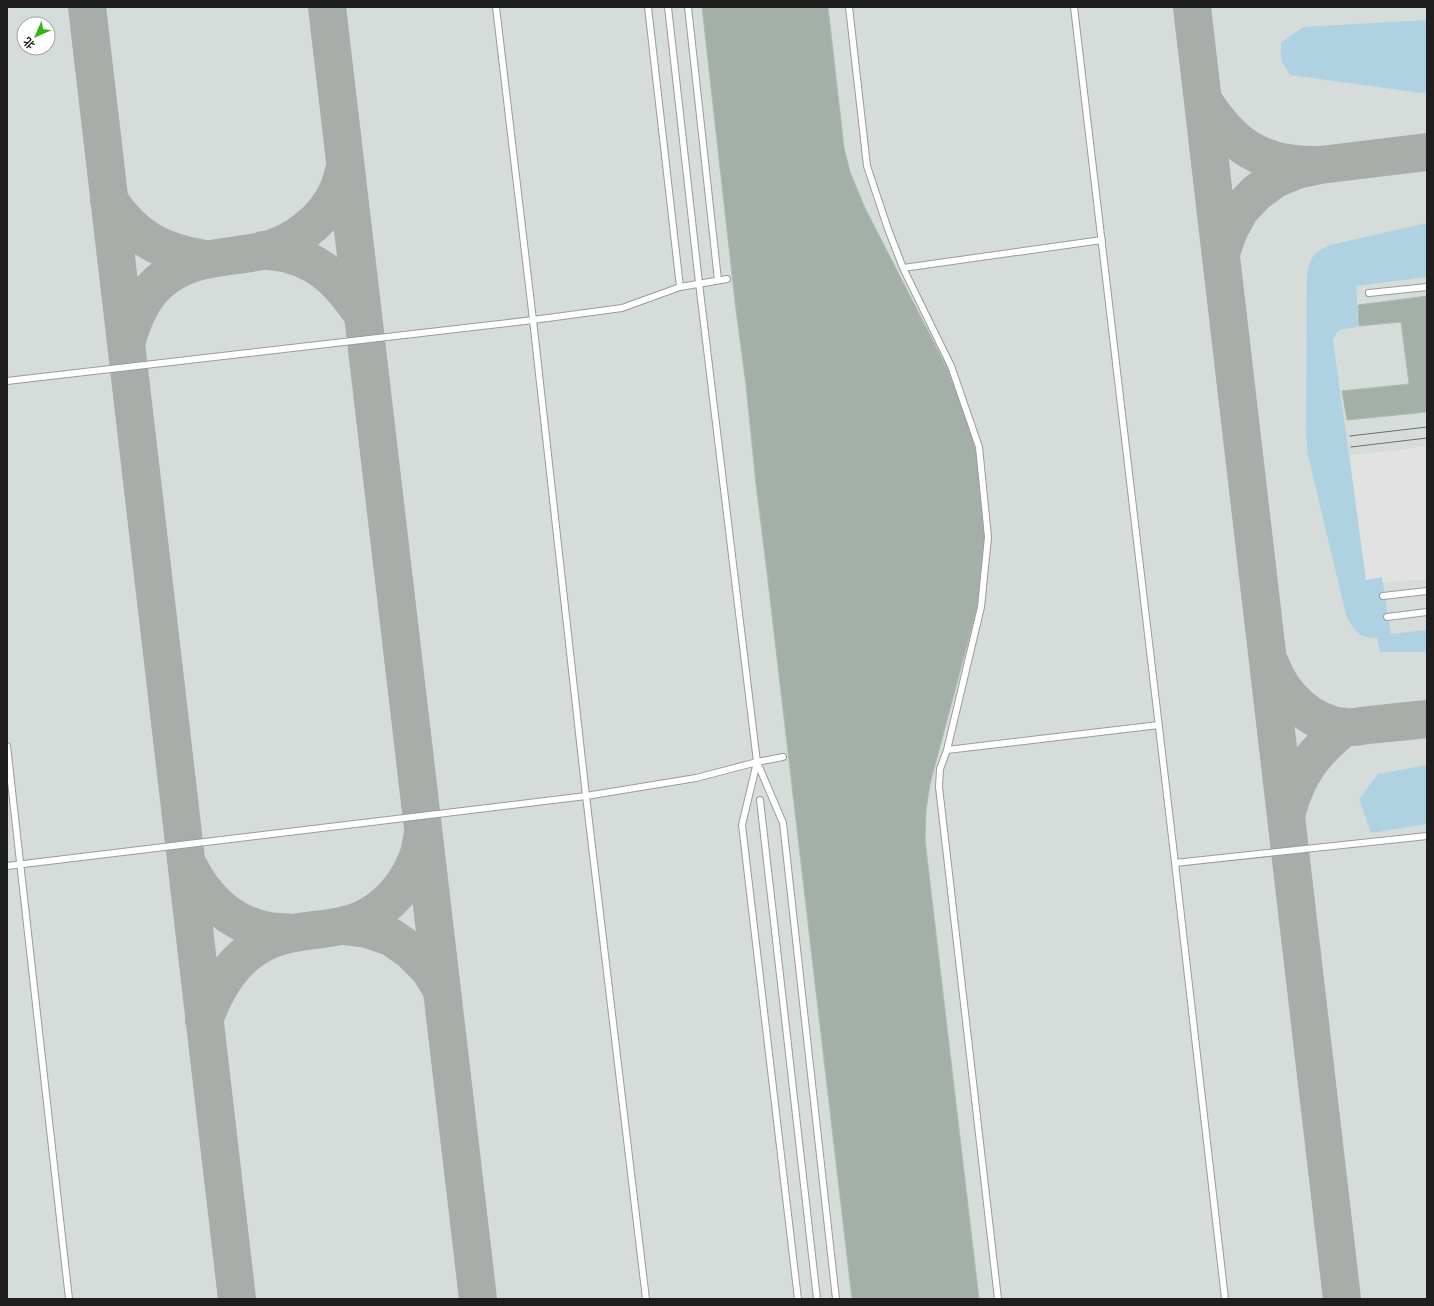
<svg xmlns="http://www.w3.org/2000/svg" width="1434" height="1306" font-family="Roboto,'Noto Sans SC',sans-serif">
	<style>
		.airport { fill: #d6dcd9; fill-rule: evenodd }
		.grass { fill: #afd2e3 }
		.parking { fill: #e2e2e2 }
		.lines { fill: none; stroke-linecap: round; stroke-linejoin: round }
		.taxiway { stroke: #a8adaa; stroke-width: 38 }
		.building { fill: #a4b0a7; stroke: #a8beae }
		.lane-casing { stroke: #9b9b9b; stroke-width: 8 }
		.lane { stroke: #fff; stroke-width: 6 }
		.tram { stroke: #6c6c6c; stroke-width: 1 }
	</style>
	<rect width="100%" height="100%" fill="#e4eee9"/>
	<path class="airport" d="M 7,7 L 1427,7 L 1427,1299 L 7,1299 ZM 24,24 L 48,24 L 48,48 L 24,48 Z"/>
	<path class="grass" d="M 1427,20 L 1427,92 L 1422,93 L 1290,75 L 1281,60 L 1281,43 L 1303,27 Z
		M 1427,223 L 1427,277 L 1356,286 L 1358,327 L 1339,330 L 1333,340 L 1366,579 L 1382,577 L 1391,634 L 1427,630 L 1427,652 L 1380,652 L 1377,638 C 1358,638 1354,631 1346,615 L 1308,455 L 1306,435 L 1307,274 C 1311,255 1314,253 1330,245 Z
		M 1427,765 L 1427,824 L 1371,833 L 1359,799 L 1378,774 Z"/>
	<path class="parking" d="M 1427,446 L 1427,579 L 1383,583 L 1382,577 L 1366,580 L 1350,456 Z"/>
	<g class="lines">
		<path class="taxiway" d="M 87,7 L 237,1299
			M 327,7 L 478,1299
			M 1192,7 L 1342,1299
			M 1203,100 C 1231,144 1259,165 1313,165
			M 109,200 C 134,238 161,252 205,259
			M 263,250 C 271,252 280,252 288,254 C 324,263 343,286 363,315
			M 1221,253 L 1229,230 L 1240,210 L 1256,193 L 1275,179 L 1297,170 L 1320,165 L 1427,152
			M 126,343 C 133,320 141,298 159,282 C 190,255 225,259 262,251 C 294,244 325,220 338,190 C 341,183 343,175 345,167
			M 1271,665 C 1282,696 1311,724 1345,727 C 1352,728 1361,726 1369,725 C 1388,723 1408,721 1427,719
			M 1287,812 C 1297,774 1314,751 1345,727
			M 188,865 C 204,898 231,925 269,931 C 276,932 284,932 291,933
			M 343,926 L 367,929 L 391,937 L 411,951 L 429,969 L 442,990
			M 204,1020 C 217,985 236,953 272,939 C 295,930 318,931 341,926 C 377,920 405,891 417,859 C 420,852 421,845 422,838"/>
	</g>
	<path class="building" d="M 702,7 L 828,7 L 844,148 L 850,172 L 865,208 L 947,368 L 966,416 L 973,438 L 980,474 L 984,508 L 985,533 L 977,608 L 930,784 L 926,810 L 925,840 L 979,1299 L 852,1299 L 766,564 L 756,484 L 746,385 L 736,310 Z
		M 1427,296 L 1427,412 L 1347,420 L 1342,391 L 1409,384 L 1401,322 L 1359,326 L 1358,305 Z"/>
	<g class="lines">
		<defs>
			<path id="lane" d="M 496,7 L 533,320 L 586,796 L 646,1299
				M 648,7 L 680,287
				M 668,7 L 699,283 L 757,762 L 783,823 L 836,1299
				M 688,7 L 718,280
				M 849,7 L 867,166 L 888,229 L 903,268 L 951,366 L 979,447 L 988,537 L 981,607 L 947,750 L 940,769 L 939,787 L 998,1299
				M 1074,7 L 1175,863 L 1225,1299
				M 903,268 L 1102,240
				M 1369,293 L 1427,287
				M 7,381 L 533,320 L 622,308 L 680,287 L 727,279
				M 1383,596 L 1427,591
				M 1387,617 L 1427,612
				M 7,746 L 69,1299
				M 947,750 L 1159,725
				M 757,762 L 742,825 L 798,1299
				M 760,800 L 817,1299
				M 1175,863 L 1427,836
				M 7,866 L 586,796 L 696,778 L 757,762 L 783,757"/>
		</defs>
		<use href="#lane" class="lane-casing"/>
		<use href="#lane" class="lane"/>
		<path class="tram" d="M 1350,436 L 1427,427
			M 1351,447 L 1427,438"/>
	</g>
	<rect width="1434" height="1306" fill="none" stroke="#1e1e1e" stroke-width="16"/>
	<g transform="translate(36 36) rotate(225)"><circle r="19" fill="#ffffff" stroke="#a5a5a5"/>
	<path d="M0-3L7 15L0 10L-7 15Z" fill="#31b714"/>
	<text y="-6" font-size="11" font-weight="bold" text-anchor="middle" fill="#1e1e1e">北</text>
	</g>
</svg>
